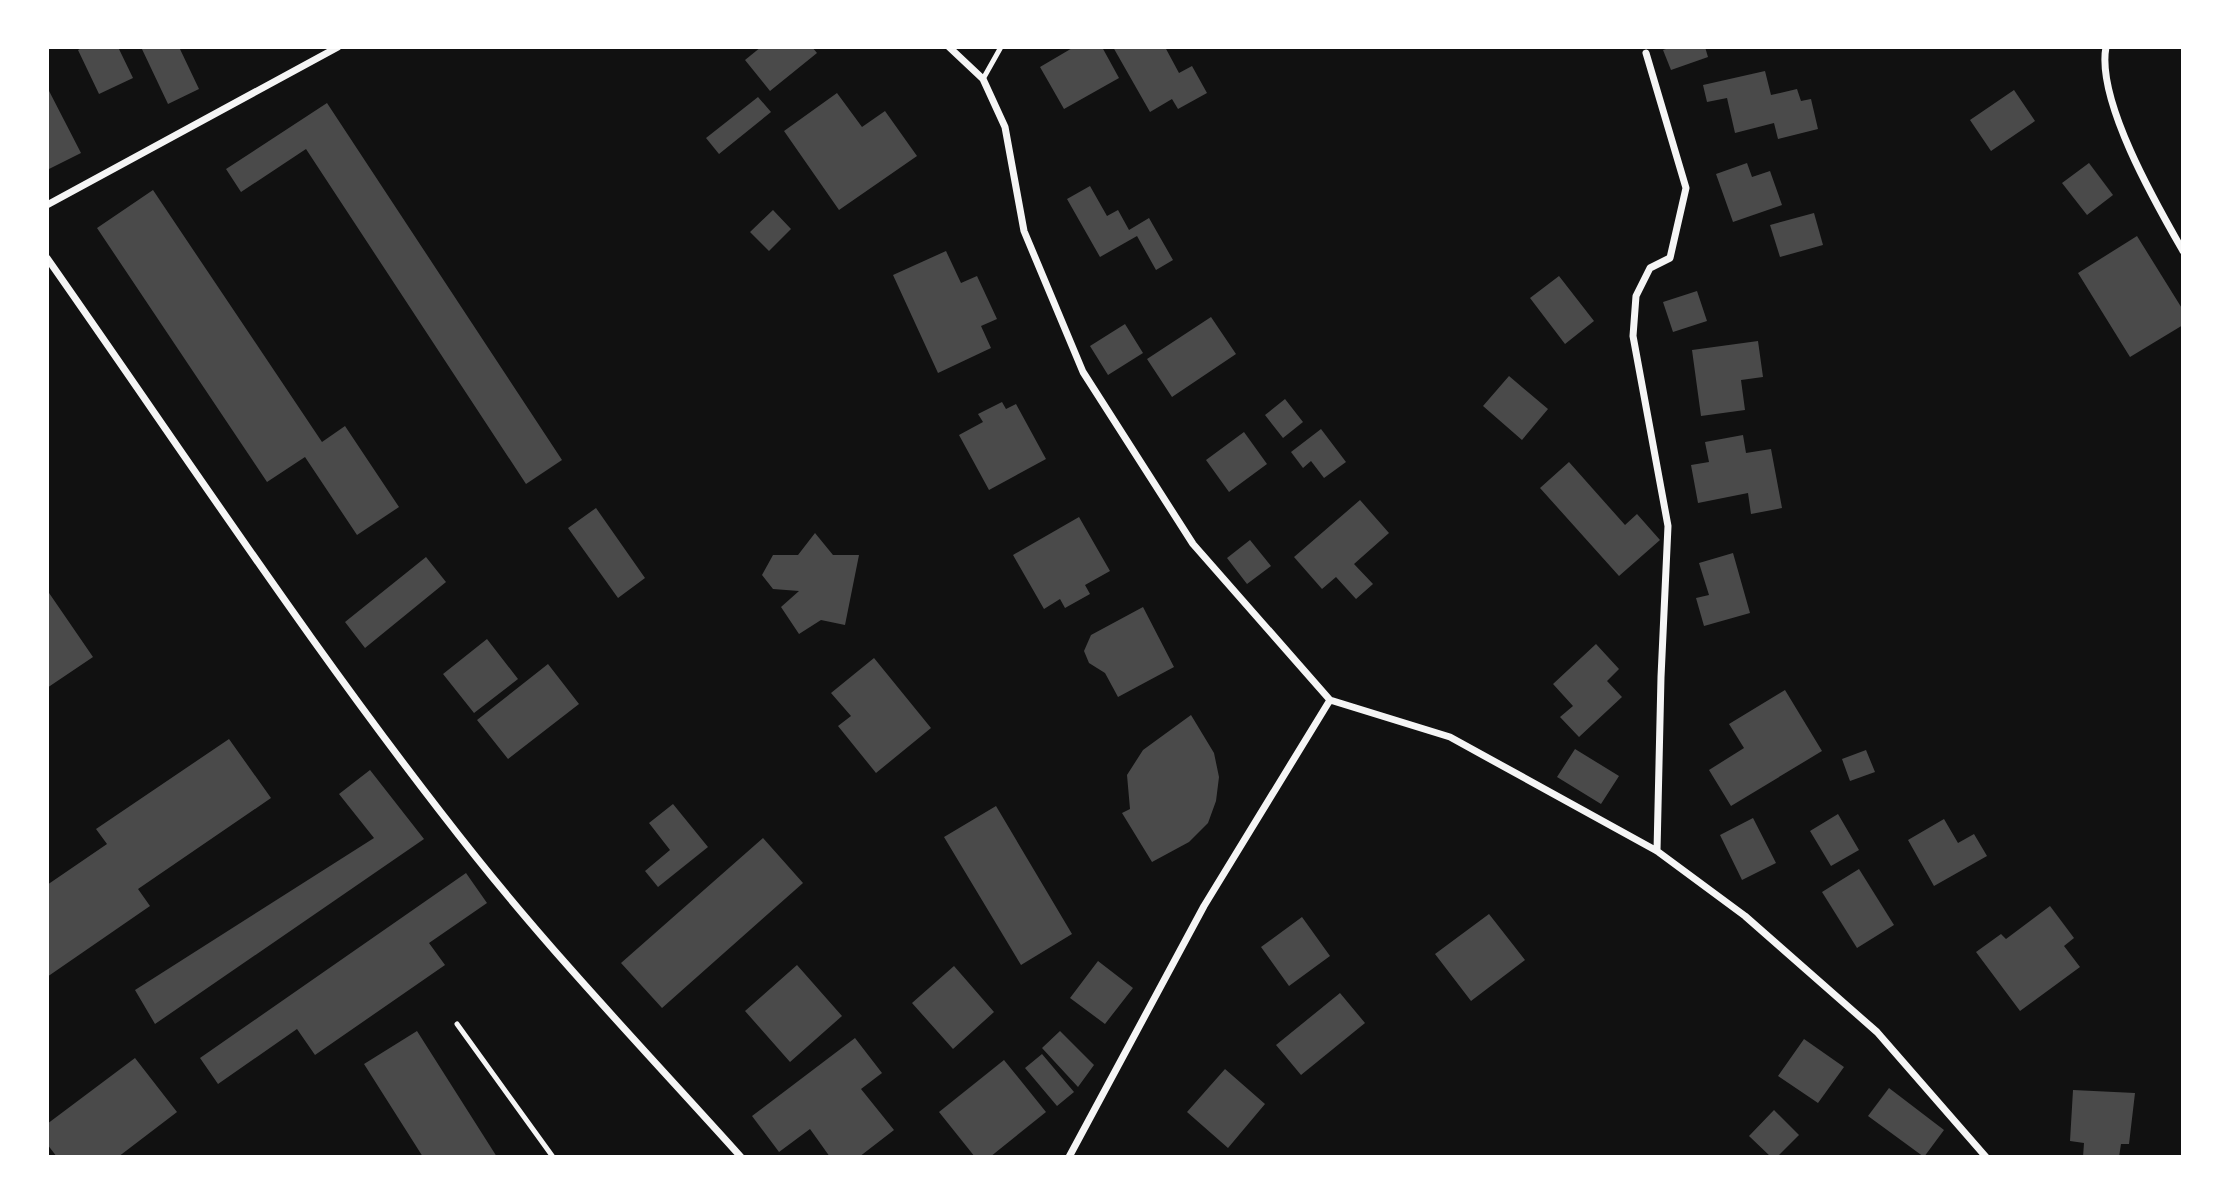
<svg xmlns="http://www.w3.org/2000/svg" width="2230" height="1204" font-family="Inter,sans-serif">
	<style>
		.building { fill: #4a4a4a }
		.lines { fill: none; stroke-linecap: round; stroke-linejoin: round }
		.service { stroke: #f5f5f5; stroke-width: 5 }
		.minor { stroke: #f5f5f5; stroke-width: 7 }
	</style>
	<rect width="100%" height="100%" fill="#111"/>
	<path class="building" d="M 83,47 L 118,47 L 133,78 L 99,94 L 78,50 Z
		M 141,47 L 179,47 L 199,89 L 168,104 Z
		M 761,47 L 812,47 L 817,53 L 770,91 L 745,60 Z
		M 1074,47 L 1102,47 L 1119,78 L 1064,109 L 1040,67 Z
		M 1113,47 L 1165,47 L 1179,73 L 1192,66 L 1207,93 L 1178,109 L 1172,99 L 1150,112 Z
		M 1672,47 L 1705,47 L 1708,57 L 1671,70 L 1663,50 Z
		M 1765,71 L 1771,95 L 1797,89 L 1801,101 L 1811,99 L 1818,129 L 1778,139 L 1774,123 L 1735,133 L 1727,98 L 1707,102 L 1703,85 Z
		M 47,87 L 81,153 L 47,170 Z
		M 2014,90 L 2035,121 L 1991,151 L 1970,120 Z
		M 837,93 L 862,127 L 885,111 L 917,156 L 839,210 L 784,131 Z
		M 758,97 L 771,112 L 719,154 L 706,138 Z
		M 327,103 L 562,460 L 526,484 L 306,149 L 241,192 L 226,169 Z
		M 1747,163 L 1752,177 L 1770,171 L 1782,205 L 1733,222 L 1716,174 Z
		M 2089,163 L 2113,195 L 2087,215 L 2062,183 Z
		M 1090,186 L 1107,216 L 1118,210 L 1129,230 L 1149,218 L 1173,260 L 1156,270 L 1137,236 L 1100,257 L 1067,199 Z
		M 153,190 L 322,442 L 345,426 L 399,507 L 357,535 L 305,457 L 267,482 L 97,228 Z
		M 773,210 L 791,229 L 769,251 L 750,232 Z
		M 1814,213 L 1823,245 L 1780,257 L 1770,225 Z
		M 2137,236 L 2183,310 L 2183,325 L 2130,357 L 2078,273 Z
		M 946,251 L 961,283 L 977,276 L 997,319 L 981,326 L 991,348 L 938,373 L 893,275 Z
		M 1559,276 L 1594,321 L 1565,344 L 1530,298 Z
		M 1697,291 L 1707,321 L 1673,332 L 1663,302 Z
		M 1211,317 L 1236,354 L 1172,397 L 1147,359 Z
		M 1125,324 L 1143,353 L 1108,375 L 1090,346 Z
		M 1758,341 L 1763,377 L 1741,380 L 1745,410 L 1701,416 L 1692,350 Z
		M 1509,376 L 1548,409 L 1522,440 L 1483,406 Z
		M 1285,399 L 1303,422 L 1283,438 L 1265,415 Z
		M 1002,402 L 1006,409 L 1016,404 L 1046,459 L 989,490 L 959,435 L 983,422 L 978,414 Z
		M 1321,429 L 1346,462 L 1324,478 L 1311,461 L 1303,468 L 1291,452 Z
		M 1244,432 L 1267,464 L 1229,492 L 1206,460 Z
		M 1743,435 L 1746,453 L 1771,449 L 1782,508 L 1751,514 L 1748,493 L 1698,503 L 1691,465 L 1709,462 L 1705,442 Z
		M 1569,462 L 1625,525 L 1637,514 L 1660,540 L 1619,576 L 1540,488 Z
		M 1360,500 L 1389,533 L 1354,564 L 1373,584 L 1356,599 L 1336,577 L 1322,589 L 1294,557 Z
		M 596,508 L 645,578 L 618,598 L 568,528 Z
		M 1079,517 L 1110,571 L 1085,585 L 1090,594 L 1065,608 L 1060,599 L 1044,609 L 1013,555 Z
		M 815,533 L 833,555 L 859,555 L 845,625 L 821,620 L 799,634 L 781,607 L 799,591 L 773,589 L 762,575 L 773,555 L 798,555 Z
		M 1250,540 L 1271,566 L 1247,584 L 1227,558 Z
		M 1733,553 L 1750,613 L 1704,626 L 1696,598 L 1709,595 L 1699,563 Z
		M 426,557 L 446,582 L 365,648 L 345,622 Z
		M 47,590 L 93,657 L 47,688 Z
		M 1143,607 L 1174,667 L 1118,697 L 1105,673 L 1089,663 L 1084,651 L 1091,635 Z
		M 487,639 L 518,679 L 474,713 L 443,674 Z
		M 1596,644 L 1619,669 L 1607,681 L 1622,697 L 1579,737 L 1560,717 L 1573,706 L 1553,684 Z
		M 874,658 L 931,728 L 876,773 L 838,726 L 851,716 L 831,693 Z
		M 548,664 L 579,704 L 508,759 L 477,720 Z
		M 1785,690 L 1822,751 L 1731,806 L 1709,770 L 1744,748 L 1729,724 Z
		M 1191,715 L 1214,753 L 1219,777 L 1216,801 L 1208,823 L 1189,842 L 1152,862 L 1122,813 L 1130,809 L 1127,775 L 1143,750 Z
		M 229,739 L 271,798 L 138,889 L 150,906 L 47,977 L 47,885 L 107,844 L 96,829 Z
		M 1575,749 L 1619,776 L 1601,804 L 1557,777 Z
		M 1866,750 L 1875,772 L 1850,781 L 1842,759 Z
		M 370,770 L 424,839 L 155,1024 L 135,990 L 374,838 L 339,794 Z
		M 673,804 L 708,847 L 658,887 L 645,871 L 670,850 L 649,823 Z
		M 996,806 L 1072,934 L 1021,965 L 944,837 Z
		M 1838,814 L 1859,850 L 1831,866 L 1810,831 Z
		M 1753,818 L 1776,863 L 1742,880 L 1720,835 Z
		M 1944,819 L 1958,843 L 1974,834 L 1987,856 L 1934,886 L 1908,840 Z
		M 763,838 L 803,883 L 662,1008 L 621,963 Z
		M 1859,869 L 1894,925 L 1857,948 L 1822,892 Z
		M 466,873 L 487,903 L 429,943 L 445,965 L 315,1055 L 297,1029 L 218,1084 L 200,1058 Z
		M 2050,906 L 2074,938 L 2064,946 L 2080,967 L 2020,1011 L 1976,952 L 2001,934 L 2006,939 Z
		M 1489,914 L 1525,960 L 1471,1001 L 1435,954 Z
		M 1302,917 L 1330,956 L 1289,986 L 1261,947 Z
		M 1098,961 L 1133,988 L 1105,1024 L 1070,998 Z
		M 797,965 L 842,1016 L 790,1062 L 745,1011 Z
		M 954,966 L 994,1012 L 953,1049 L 912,1003 Z
		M 1340,993 L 1365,1023 L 1301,1075 L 1276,1045 Z
		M 417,1031 L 497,1157 L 423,1157 L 364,1064 Z
		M 1060,1031 L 1094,1065 L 1078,1087 L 1042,1048 Z
		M 855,1038 L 882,1073 L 861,1089 L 894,1130 L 859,1157 L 830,1157 L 810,1129 L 779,1152 L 752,1116 Z
		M 1804,1039 L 1844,1067 L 1818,1103 L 1778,1076 Z
		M 1042,1054 L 1074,1092 L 1057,1106 L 1025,1068 Z
		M 135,1058 L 177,1112 L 118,1157 L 57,1157 L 47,1144 L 47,1124 Z
		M 1004,1060 L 1046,1112 L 990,1157 L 975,1157 L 939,1112 Z
		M 1225,1069 L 1265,1104 L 1228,1148 L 1187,1112 Z
		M 1889,1088 L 1944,1130 L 1924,1157 L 1868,1116 Z
		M 2073,1090 L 2135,1093 L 2129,1144 L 2121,1144 L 2119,1157 L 2083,1157 L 2084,1143 L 2070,1141 Z
		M 1774,1110 L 1799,1135 L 1777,1157 L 1771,1157 L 1749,1136 Z"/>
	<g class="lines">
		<path class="service" d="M 983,79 L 1001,47
			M 457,1024 L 553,1157"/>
		<path class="minor" d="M 949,47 L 983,79 L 1005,127 L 1024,231 L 1083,372 L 1193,544 L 1330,700 L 1450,737 L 1657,851 L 1745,916 L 1877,1032 L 1986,1157
			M 2106,47 C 2096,100 2156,204 2183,251
			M 1646,53 L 1686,188 L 1670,258 L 1650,268 L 1636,296 L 1633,336 L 1668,526 L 1661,677 L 1657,851
			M 47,205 L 338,47
			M 47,258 C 188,459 323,665 476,857 C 559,961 652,1058 741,1157
			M 1069,1157 L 1204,906 L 1330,700"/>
	</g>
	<rect width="2230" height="1204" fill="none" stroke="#ffffff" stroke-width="98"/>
</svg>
